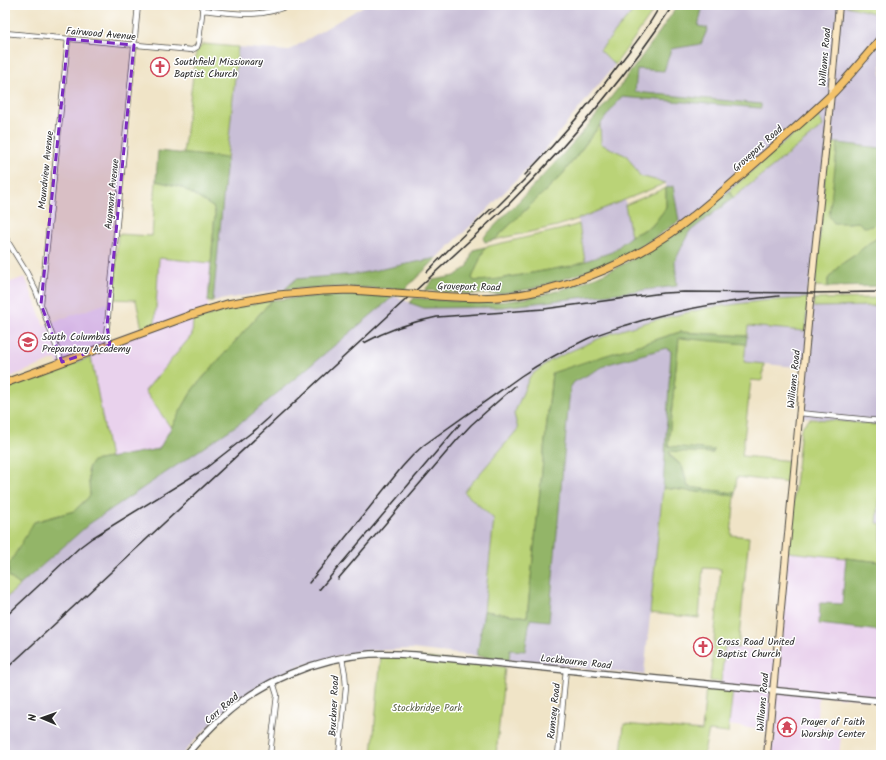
<svg xmlns="http://www.w3.org/2000/svg" width="886" height="760" font-family="Kalam,sans-serif">
	<style>
		.built { fill: #e9d2ed }
		.industrial { fill: #c9bfd7 }
		.green { fill: #bad377; stroke: #727f51 }
		.forest { fill: #93b568; stroke: #5f704a }
		.lines { fill: none; stroke-linecap: round; stroke-linejoin: round }
		.minor-casing { stroke: #494742; stroke-width: 6 }
		.tertiary-casing { stroke: #494742; stroke-width: 8 }
		.secondary-casing { stroke: #494742; stroke-width: 8 }
		.primary-casing { stroke: #494742; stroke-width: 9 }
		.minor { stroke: #fff; stroke-width: 4.5 }
		.tertiary { stroke: #fff; stroke-width: 5.5 }
		.secondary { stroke: #fae7c3; stroke-width: 6 }
		.primary { stroke: #f3c26a; stroke-width: 7 }
		.rail { stroke: #2b2b2b; stroke-width: 1.5 }
		.primary-bridge-casing { stroke: #494742; stroke-width: 9; stroke-linecap: butt }
		.primary-bridge { stroke: #f3c26a; stroke-width: 7 }
		.marked { fill: #7b2cbf; fill-opacity: 0.2; stroke: #7b2cbf; stroke-width: 3; stroke-dasharray: 8 5; stroke-linejoin: round }
		.labels { text-anchor: middle; stroke-width: 3; stroke-linejoin: round; paint-order: stroke }
		.street-label { font-size: 10px; fill: #2b2b2b; stroke: #fff }
		.poi-label { font-size: 10px; fill: #2b2b2b; stroke: #fff; text-anchor: start }
		.park-label { font-size: 10px; fill: #565d42; stroke: #fff }
	</style>
	<rect width="100%" height="100%" fill="#fff"/>
	<filter id="ink" filterUnits="userSpaceOnUse"><feTurbulence type="fractalNoise" baseFrequency=".025" numOctaves="2"/><feDisplacementMap in="SourceGraphic" scale="8" xChannelSelector="R" yChannelSelector="G"/><feConvolveMatrix kernelMatrix="1 2 1 2 8 2 1 2 1" color-interpolation-filters="sRGB"/></filter>
	<filter id="wash" filterUnits="userSpaceOnUse"><feTurbulence type="fractalNoise" baseFrequency=".012" numOctaves="4" result="noise"/><feDisplacementMap in="SourceGraphic" scale="16" xChannelSelector="R" yChannelSelector="G"/><feGaussianBlur stdDeviation="0.9" result="paint"/><feColorMatrix in="noise" values="0 0 0 0 0 0 0 0 0 0 0 0 0 0 0 0 0 1.4 0 .05"/><feComposite in="paint" operator="in"/></filter>
	<g filter="url(#wash)">
		<rect width="100%" height="100%" fill="#f0e4c7"/>
		<path class="built" d="M 159,258 L 211,263 L 208,302 L 208,316 L 193,320 L 192,335 L 145,391 L 171,428 L 159,449 L 110,458 L 91,357 L 60,369 L 56,359 L 5,379 L 5,284 L 25,277 L 44,325 L 107,303 L 104,342 L 155,324 Z
			M 788,552 L 846,558 L 842,605 L 819,624 L 881,631 L 881,687 L 880,701 L 819,695 L 816,726 L 842,729 L 839,755 L 765,755 L 768,731 L 729,725 L 733,690 L 720,688 L 725,646 L 777,652 Z"/>
		<path class="industrial" d="M 365,5 L 638,5 L 600,50 L 615,65 L 538,158 L 486,211 L 437,258 L 357,274 L 296,279 L 285,289 L 213,301 L 238,47 L 288,51 Z
			M 703,5 L 881,5 L 881,148 L 828,143 L 815,286 L 808,286 L 808,298 L 761,301 L 651,321 L 612,333 L 571,351 L 518,429 L 464,492 L 494,519 L 484,611 L 477,656 L 411,649 L 360,651 L 301,666 L 273,678 L 236,702 L 218,717 L 193,742 L 182,755 L 5,755 L 5,599 L 89,524 L 246,419 L 394,296 L 424,308 L 502,307 L 675,261 L 689,232 L 823,126 L 818,113 L 729,191 L 682,230 L 679,221 L 673,186 L 666,188 L 666,183 L 640,176 L 627,156 L 601,144 L 600,125 L 621,97 L 761,108 L 761,104 L 635,92 L 637,69 L 663,71 L 671,49 L 701,44 L 707,28 L 698,26 Z
			M 625,200 L 631,236 L 612,252 L 585,261 L 578,219 Z
			M 881,306 L 881,425 L 803,417 L 808,368 L 744,362 L 748,326 L 805,331 L 808,307 Z
			M 666,348 L 672,351 L 666,446 L 663,488 L 644,675 L 509,660 L 510,650 L 525,651 L 530,619 L 549,621 L 570,388 L 574,382 L 608,364 Z
			M 881,482 L 881,524 L 877,524 Z"/>
		<path class="green" d="M 638,5 L 657,5 L 654,10 L 615,65 L 600,50 Z
			M 843,5 L 881,5 L 881,15 Z
			M 203,44 L 238,47 L 227,158 L 183,154 L 196,52 Z
			M 818,113 L 823,126 L 733,198 L 729,191 Z
			M 600,125 L 601,144 L 627,156 L 640,176 L 666,183 L 578,219 L 557,226 L 494,240 L 562,175 Z
			M 828,142 L 838,143 L 830,216 L 848,223 L 858,222 L 873,226 L 881,218 L 881,236 L 869,243 L 855,255 L 840,265 L 828,279 L 828,287 L 815,286 Z
			M 156,181 L 181,187 L 213,207 L 215,213 L 211,263 L 159,258 L 155,324 L 142,329 L 136,300 L 112,299 L 118,234 L 152,236 Z
			M 666,188 L 666,208 L 652,226 L 631,236 L 625,205 Z
			M 579,224 L 585,261 L 571,266 L 493,280 L 474,281 L 472,278 L 485,247 L 567,228 Z
			M 808,298 L 805,331 L 748,326 L 747,336 L 680,332 L 552,373 L 527,617 L 484,611 L 494,519 L 464,492 L 518,429 L 514,414 L 530,376 L 550,361 L 571,351 L 612,333 L 651,321 L 707,308 L 761,301 Z
			M 881,298 L 881,306 L 813,307 L 814,299 Z
			M 272,300 L 193,389 L 171,428 L 145,391 L 192,335 L 193,320 L 240,307 Z
			M 679,337 L 746,344 L 744,362 L 764,364 L 762,381 L 751,380 L 742,456 L 792,461 L 790,483 L 737,477 L 735,493 L 688,487 L 682,466 L 670,455 L 669,450 L 713,453 L 668,446 Z
			M 91,357 L 110,458 L 93,461 L 88,468 L 90,496 L 74,511 L 34,522 L 9,577 L 20,585 L 5,599 L 5,389 Z
			M 810,419 L 829,420 L 881,425 L 881,482 L 877,523 L 881,524 L 881,562 L 846,558 L 788,552 L 801,429 L 804,424 Z
			M 663,488 L 735,496 L 731,535 L 749,537 L 738,648 L 725,646 L 721,682 L 710,681 L 721,569 L 703,568 L 699,618 L 650,613 Z
			M 381,656 L 411,656 L 505,667 L 496,755 L 372,755 Z
			M 706,686 L 733,689 L 728,733 L 709,731 L 703,755 L 621,755 L 624,724 L 702,731 Z"/>
		<path class="forest" d="M 678,5 L 703,5 L 698,26 L 708,28 L 701,44 L 671,49 L 664,71 L 637,69 L 635,92 L 761,104 L 761,108 L 621,97 L 562,175 L 494,240 L 485,242 L 483,238 C 510,210 537,183 563,154 C 605,108 643,57 678,5 Z
			M 838,143 L 881,148 L 881,218 L 873,226 L 864,227 L 858,222 L 848,223 L 834,223 L 829,216 Z
			M 158,151 L 227,158 L 213,301 L 208,302 L 215,213 L 213,207 L 181,187 L 156,181 Z
			M 673,186 L 679,221 L 648,242 L 610,263 L 558,281 L 530,289 L 497,294 L 470,294 L 425,290 L 433,280 L 455,276 L 468,266 L 473,250 L 485,247 L 472,278 L 474,281 L 493,280 L 571,266 L 612,252 L 631,236 L 652,226 L 666,208 L 666,188 Z
			M 729,191 L 733,198 L 689,232 L 675,261 L 677,286 L 502,307 L 424,308 L 410,303 L 414,298 C 441,300 468,303 495,302 C 553,299 613,273 662,242 C 669,238 676,234 682,229 C 699,218 714,204 729,191 Z
			M 881,236 L 881,286 L 828,287 L 828,279 L 840,265 L 855,255 L 869,243 Z
			M 437,258 L 405,289 L 341,287 L 285,289 L 296,279 L 357,274 Z
			M 356,295 L 394,296 L 246,419 L 89,524 L 20,585 L 9,577 L 8,566 L 34,522 L 74,511 L 90,496 L 88,468 L 93,461 L 159,449 L 193,389 L 272,300 L 317,296 Z
			M 680,332 L 747,336 L 746,344 L 679,338 L 668,446 L 714,450 L 713,453 L 669,451 L 670,456 L 682,466 L 688,487 L 735,493 L 735,496 L 663,488 L 671,351 L 666,348 L 608,364 L 574,382 L 570,388 L 549,621 L 530,619 L 525,651 L 510,650 L 509,660 L 477,656 L 484,611 L 527,617 L 552,373 L 591,360 Z
			M 846,558 L 881,562 L 881,631 L 819,624 L 820,603 L 842,604 Z"/>
	</g>
	<g filter="url(#ink)">
		<g class="lines">
			<defs>
				<path id="minor" d="M 202,10 C 233,13 260,19 289,5
					M 5,33 L 192,50 L 197,47 L 199,41 L 203,5
					M 5,237 L 27,273 L 36,291 L 62,362
					M 41,304 L 68,39
					M 110,345 L 106,334 L 107,326 L 138,5
					M 799,413 L 881,421
					M 270,755 L 277,695 L 273,682
					M 339,755 L 346,687 L 345,674 L 342,658
					M 558,755 L 566,669"/>
				<path id="tertiary" d="M 186,755 C 197,742 209,729 222,717 C 262,681 316,658 370,654 C 385,653 400,654 415,655 L 881,701"/>
				<path id="secondary" d="M 767,755 L 814,261 L 831,94 L 839,5"/>
				<path id="primary" d="M 425,295 C 449,297 474,299 498,297 C 558,293 622,267 671,233 C 703,210 732,183 762,157 C 785,137 809,116 831,95 C 849,77 865,57 881,38
					M 5,383 L 191,315 L 227,304 L 278,295 L 323,291 L 350,290 L 395,293"/>
			</defs>
			<use href="#minor" class="minor-casing"/>
			<use href="#tertiary" class="tertiary-casing"/>
			<use href="#secondary" class="secondary-casing"/>
			<use href="#primary" class="primary-casing"/>
			<use href="#minor" class="minor"/>
			<use href="#tertiary" class="tertiary"/>
			<use href="#secondary" class="secondary"/>
			<use href="#primary" class="primary"/>
			<path class="rail" d="M 525,175 C 561,138 594,99 624,58 C 637,41 651,24 660,5
				M 490,214 L 531,173
				M 427,272 L 452,246 L 492,208
				M 364,343 C 387,330 411,322 437,317 L 544,309 L 663,293 L 684,292 L 807,293 L 881,292
				M 253,432 L 271,416
				M 338,579 L 457,440 L 471,425 L 515,386
				M 309,583 L 402,467 L 413,455 L 424,445 L 521,376 C 542,362 564,350 587,339 C 600,333 614,329 627,325 C 677,309 728,301 779,296
				M 319,590 L 460,424
				M 5,617 L 80,547 L 92,538 L 206,468 L 256,429
				M 5,670 L 507,206 C 568,144 626,78 673,5"/>
			<defs>
				<path id="primary-bridge" d="M 395,293 L 425,295"/>
			</defs>
			<use href="#primary-bridge" class="primary-bridge-casing"/>
			<use href="#primary-bridge" class="primary-bridge"/>
		</g>
	</g>
	<path class="marked" d="M 68,39 L 134,45 L 107,326 L 110,345 L 62,362 L 41,304 Z"/>
	<defs>
		<symbol id="church-ring" viewBox="-11 -11 22 22"><circle r="9.5" fill="#fff" stroke="#d1495b" stroke-width="1.5"/><path d="M-1.2-6h2.4v3.5h3.3v2.4h-3.3V6h-2.4V-.1h-3.3v-2.4h3.3Z" fill="#d1495b"/></symbol>
		<symbol id="school-ring" viewBox="-11 -11 22 22"><circle r="9.5" fill="#fff" stroke="#d1495b" stroke-width="1.5"/><path d="M0-5L7-2L0 1L-7-2ZM-4 1L0 2.5L4 1V4Q0 6-4 4Z" fill="#d1495b"/></symbol>
		<symbol id="temple-ring" viewBox="-11 -11 22 22"><circle r="9.5" fill="#fff" stroke="#d1495b" stroke-width="1.5"/><path d="M0-6L5-2H3V0L6.5 2.5H4V6H1.5V3h-3V6H-4V2.5H-6.5L-3 0V-2H-5Z" fill="#d1495b"/></symbol>
	</defs>
	<g fill-rule="evenodd">
		<use href="#church-ring" x="149" y="56" width="22" height="22"/>
		<use href="#school-ring" x="17" y="331" width="22" height="22"/>
		<use href="#church-ring" x="692" y="636" width="22" height="22"/>
		<use href="#temple-ring" x="776" y="716" width="22" height="22"/>
	</g>
	<g class="labels">
		<g class="street-label">
			<text transform="translate(101 33) rotate(5)" y="4">Fairwood Avenue</text>
			<text transform="translate(824 57) rotate(-85)" y="4">Williams Road</text>
			<text transform="translate(757 148) rotate(-42)" y="4">Groveport Road</text>
			<text transform="translate(45 170) rotate(-84)" y="4">Moundview Avenue</text>
			<text transform="translate(111 194) rotate(-84)" y="4">Augmont Avenue</text>
			<text transform="translate(469 286) rotate(1)" y="4">Groveport Road</text>
			<text transform="translate(793 379) rotate(-84)" y="4">Williams Road</text>
			<text transform="translate(576 661) rotate(6)" y="4">Lockbourne Road</text>
			<text transform="translate(762 702) rotate(-85)" y="4">Williams Road</text>
			<text transform="translate(333 706) rotate(-87)" y="4">Bruckner Road</text>
			<text transform="translate(221 708) rotate(-41)" y="4">Corr Road</text>
			<text transform="translate(553 711) rotate(-84)" y="4">Rumsey Road</text>
		</g>
		<g class="poi-label">
			<text x="174" y="65">Southfield Missionary<tspan x="174" dy="12">Baptist Church</tspan></text>
			<text x="42" y="340">South Columbus<tspan x="42" dy="12">Preparatory Academy</tspan></text>
			<text x="717" y="645">Cross Road United<tspan x="717" dy="12">Baptist Church</tspan></text>
			<text x="801" y="725">Prayer of Faith<tspan x="801" dy="12">Worship Center</tspan></text>
		</g>
		<g class="park-label">
			<text x="427" y="711">Stockbridge Park</text>
		</g>
	</g>
	<rect width="886" height="760" fill="none" stroke="#fff" stroke-width="20"/>
	<g transform="translate(42 718) rotate(272)" stroke="#ffffff" stroke-width="3" paint-order="stroke">
	<path d="M0-3L7 15L0 10L-7 15Z" fill="#2b2b2b"/>
	<text y="-6" font-size="11" font-weight="bold" text-anchor="middle" fill="#2b2b2b">N</text>
	</g>
</svg>
